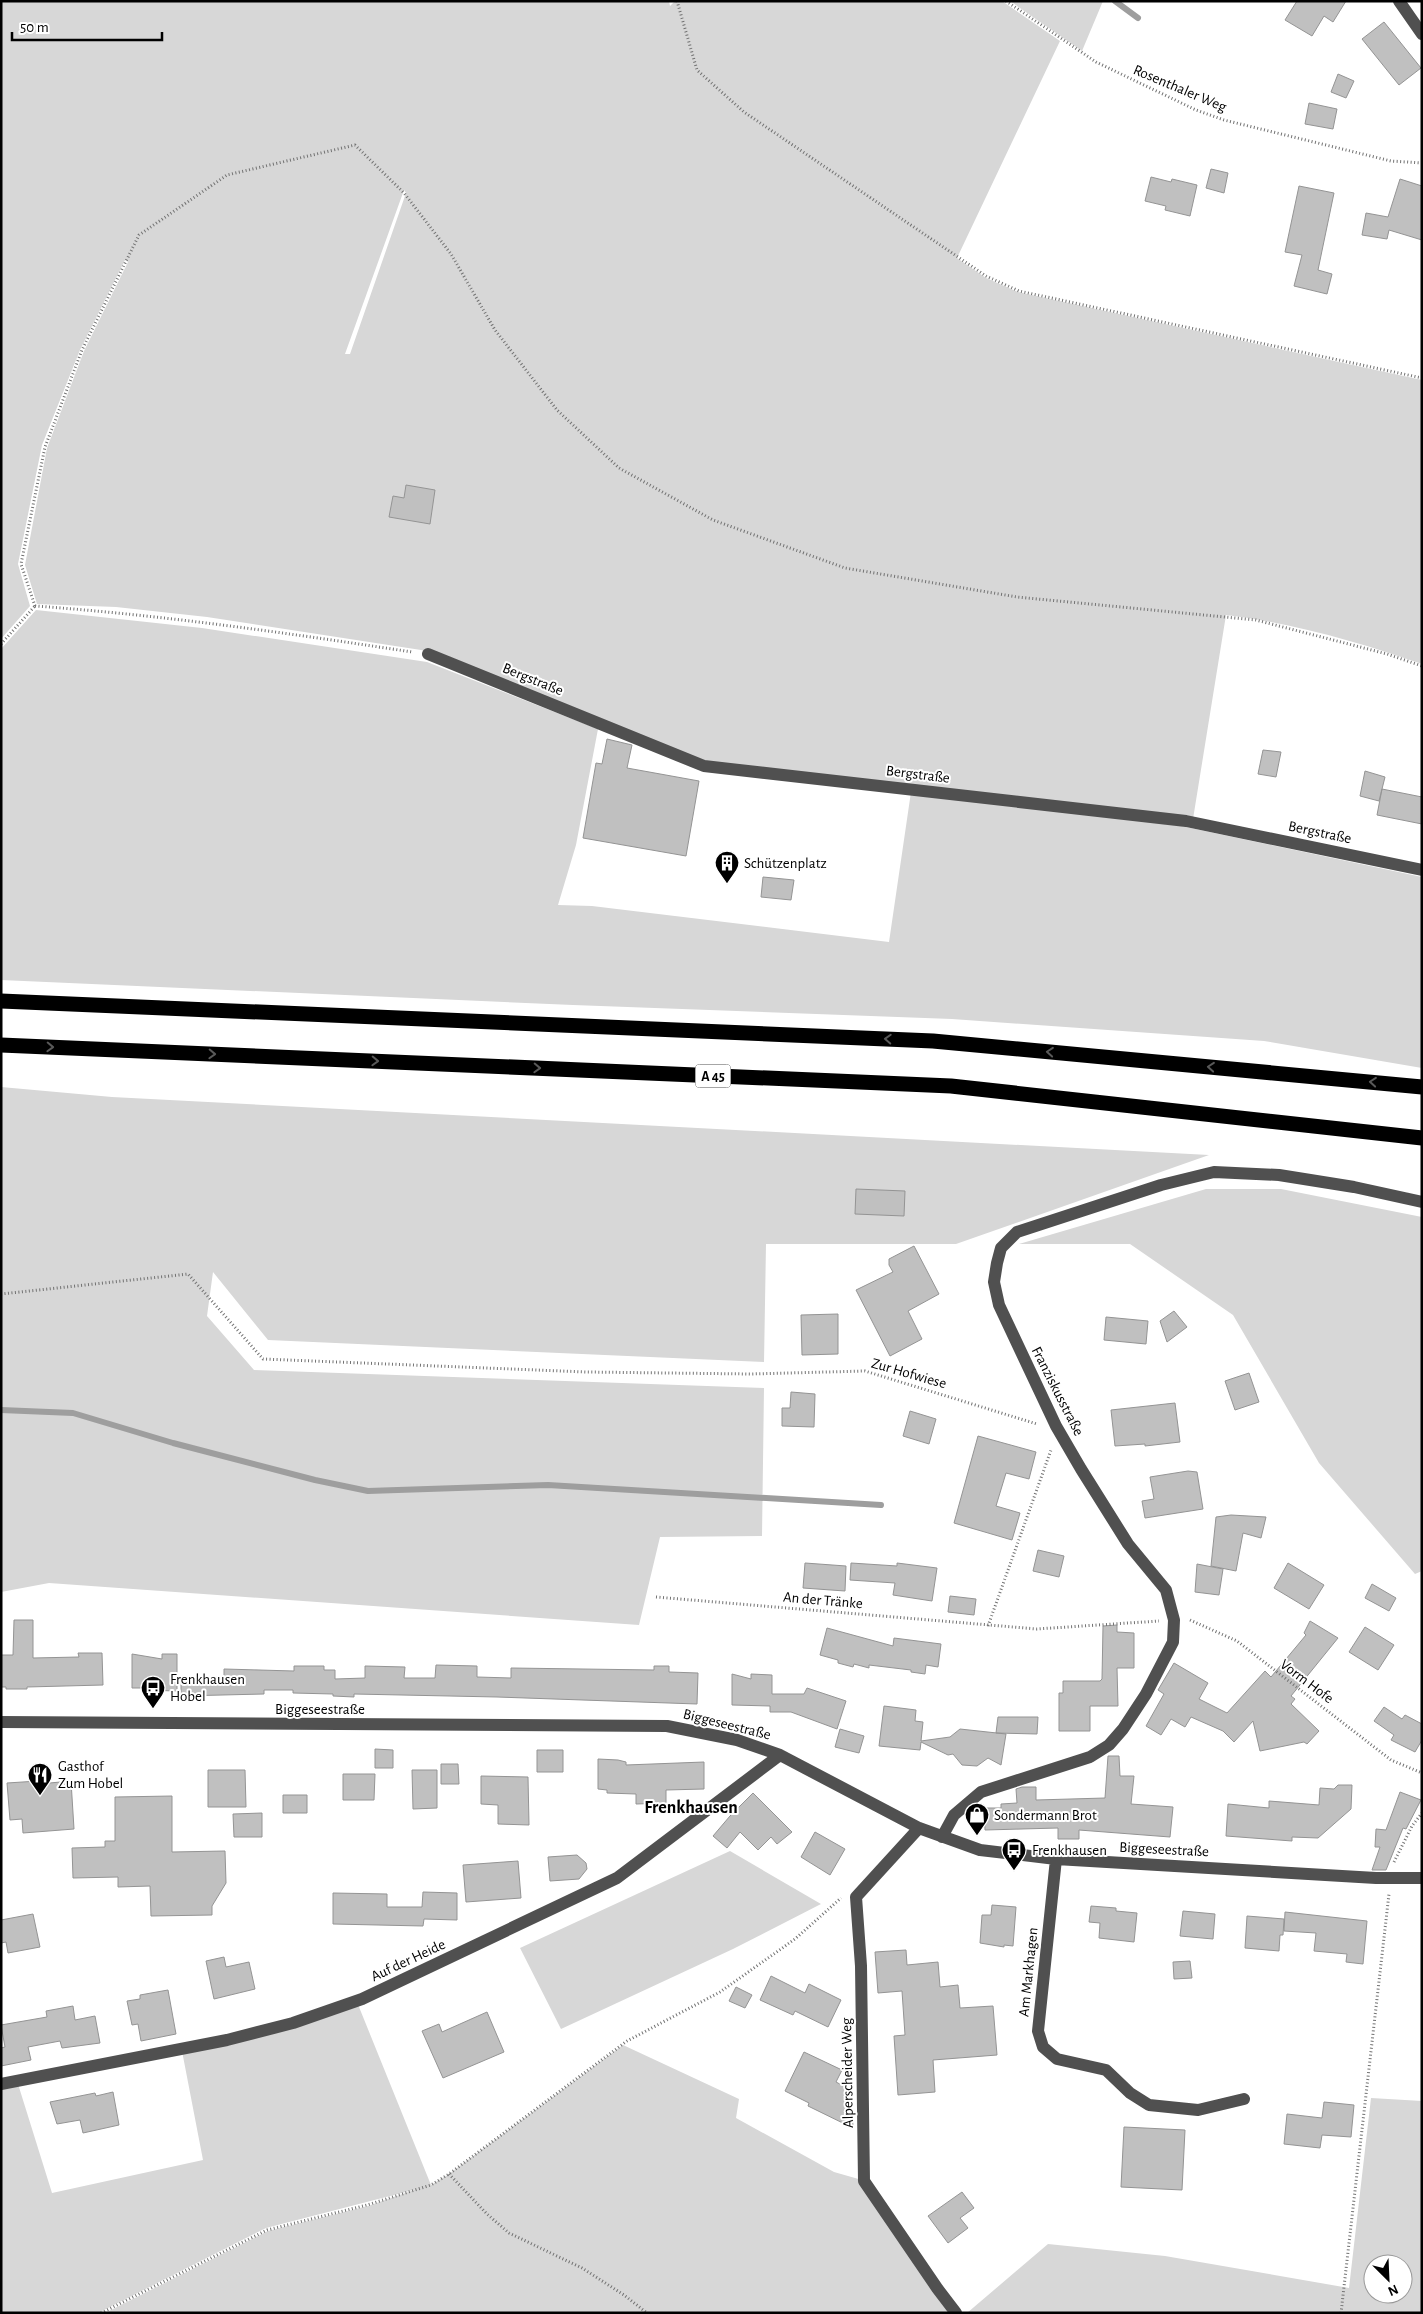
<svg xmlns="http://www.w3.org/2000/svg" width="1423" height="2314" font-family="'Alegreya Sans',sans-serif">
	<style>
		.green { fill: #d7d7d7; fill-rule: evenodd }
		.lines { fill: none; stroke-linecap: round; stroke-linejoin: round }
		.stream { stroke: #9e9e9e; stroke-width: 6 }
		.building { fill: #c0c0c0; stroke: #949494 }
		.path { stroke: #727272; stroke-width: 3; stroke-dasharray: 1 2.5; stroke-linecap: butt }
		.minor { stroke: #505050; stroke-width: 12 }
		.highway { stroke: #000; stroke-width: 15 }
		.oneway { stroke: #595959 }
		.labels { text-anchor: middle; stroke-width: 4; stroke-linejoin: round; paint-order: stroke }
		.shield { fill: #fff; stroke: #4c4c4c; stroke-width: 1 }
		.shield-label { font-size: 14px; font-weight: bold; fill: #000 }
		.street-label { font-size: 15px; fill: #000; stroke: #fff }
		.poi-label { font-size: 15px; fill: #000; stroke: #fff; text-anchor: start }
		.quarter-label { font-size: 18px; font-weight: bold; fill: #000; stroke: #fff }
	</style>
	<rect width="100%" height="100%" fill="#fff"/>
	<path class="green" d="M 1,1 L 669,1 L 670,6 L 675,1 L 1002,1 L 1060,41 L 957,258 L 986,278 L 1018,292 L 1422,380 L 1422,664 C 1362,643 1288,622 1226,615 L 1193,819 L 704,761 L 421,650 L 207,617 L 116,607 L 37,604 L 25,565 L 47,448 L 84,351 L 128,262 L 125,260 L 80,350 L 42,445 L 18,564 L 30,606 L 1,639 ZM 404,190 L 406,193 L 350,354 L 345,354 Z
		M 1010,1 L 1103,1 L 1082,51 Z
		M 36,610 L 202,628 L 427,662 L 598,729 L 576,845 L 558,905 L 592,906 L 889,942 L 911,792 L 1181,826 L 1422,877 L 1422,1068 L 1264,1041 L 952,1019 L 573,1005 L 1,980 L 1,649 Z
		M 1,1087 L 112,1097 L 1209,1155 L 956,1244 L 766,1244 L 764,1362 L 268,1340 L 213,1272 L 207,1316 L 254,1370 L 764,1388 L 762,1536 L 660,1537 L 639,1625 L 49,1583 L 1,1592 Z
		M 1206,1189 L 1281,1189 L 1422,1217 L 1422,1571 L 1415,1574 L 1319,1463 L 1233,1315 L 1130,1244 L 1019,1244 Z
		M 730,1851 L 821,1904 L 733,1949 L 561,2029 L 520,1948 Z
		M 357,2002 L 431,2185 L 449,2174 L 623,2045 L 739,2099 L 736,2118 L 834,2172 L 862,2180 L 952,2313 L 105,2313 L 268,2231 L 368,2206 L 417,2189 L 266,2228 L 98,2313 L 1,2313 L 1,2087 L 18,2084 L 52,2193 L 203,2160 L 182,2051 Z
		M 1371,2098 L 1422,2101 L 1422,2313 L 967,2313 L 1048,2244 L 1165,2256 L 1349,2288 ZM 1373,2264 L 1403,2264 L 1403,2294 L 1373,2294 Z"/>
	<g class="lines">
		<path class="stream" d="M 1115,1 L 1138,18
			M 1,1410 L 73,1413 L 173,1443 L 315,1480 L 368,1491 L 548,1485 L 881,1505"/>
	</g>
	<path class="building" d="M 1297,1 L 1346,1 L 1333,22 L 1324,16 L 1312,36 L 1285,20 Z
		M 1384,22 L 1421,68 L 1399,85 L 1362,39 Z
		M 1338,74 L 1354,81 L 1346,98 L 1331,92 Z
		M 1309,103 L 1337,109 L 1333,129 L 1305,124 Z
		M 1211,169 L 1228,173 L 1224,193 L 1206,188 Z
		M 1151,177 L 1171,182 L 1172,179 L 1197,185 L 1190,216 L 1165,210 L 1166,206 L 1145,201 Z
		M 1400,179 L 1422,186 L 1422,240 L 1389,230 L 1387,239 L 1362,235 L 1366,213 L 1388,217 Z
		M 1299,186 L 1334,193 L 1318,270 L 1332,274 L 1327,294 L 1294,286 L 1302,255 L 1285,252 Z
		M 406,485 L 435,490 L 430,524 L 389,517 L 393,496 L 404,498 Z
		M 607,739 L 632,745 L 627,768 L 699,781 L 686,856 L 583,838 L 596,763 L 602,764 Z
		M 1263,750 L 1281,752 L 1276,777 L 1258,774 Z
		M 1365,771 L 1385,777 L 1379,801 L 1360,796 Z
		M 1382,789 L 1422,797 L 1422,824 L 1377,815 Z
		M 763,877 L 794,880 L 791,900 L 761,897 Z
		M 856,1189 L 905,1191 L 904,1216 L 855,1214 Z
		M 914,1246 L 939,1294 L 908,1311 L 922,1339 L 890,1356 L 856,1290 L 893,1272 L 889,1265 L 889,1259 Z
		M 1174,1311 L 1187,1327 L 1167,1342 L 1160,1321 Z
		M 838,1314 L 838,1354 L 802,1355 L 801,1315 Z
		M 1106,1317 L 1148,1321 L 1146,1344 L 1104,1340 Z
		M 1249,1373 L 1259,1402 L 1235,1410 L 1225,1381 Z
		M 791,1392 L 815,1394 L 814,1427 L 782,1426 L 782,1408 L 790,1408 Z
		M 1175,1403 L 1180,1442 L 1145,1446 L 1145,1444 L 1115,1446 L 1111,1410 Z
		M 910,1411 L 936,1419 L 929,1444 L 903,1436 Z
		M 978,1436 L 1036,1452 L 1029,1479 L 1006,1473 L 996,1506 L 1020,1513 L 1012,1540 L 954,1523 Z
		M 1188,1471 L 1197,1472 L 1203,1509 L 1145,1518 L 1142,1501 L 1154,1499 L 1150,1477 Z
		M 1231,1515 L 1266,1517 L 1261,1538 L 1243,1533 L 1236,1571 L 1211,1566 L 1216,1517 Z
		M 1038,1550 L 1064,1556 L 1059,1577 L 1033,1571 Z
		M 805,1563 L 846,1566 L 845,1591 L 803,1588 Z
		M 851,1563 L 897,1566 L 897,1563 L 937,1568 L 932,1601 L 893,1595 L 895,1583 L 850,1580 Z
		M 1288,1563 L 1324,1585 L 1309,1609 L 1274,1588 Z
		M 1197,1564 L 1223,1569 L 1219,1595 L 1195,1592 Z
		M 1372,1584 L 1396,1598 L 1389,1611 L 1365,1598 Z
		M 950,1596 L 976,1599 L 974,1615 L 948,1612 Z
		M 14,1620 L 33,1620 L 33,1658 L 79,1657 L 78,1653 L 102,1653 L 103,1685 L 27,1687 L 27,1689 L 6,1689 L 6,1687 L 1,1687 L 1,1655 L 13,1655 Z
		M 1310,1621 L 1338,1638 L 1291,1696 L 1295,1699 L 1291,1704 L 1319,1731 L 1307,1744 L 1304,1742 L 1260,1751 L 1253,1721 L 1234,1742 L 1223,1731 L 1191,1717 L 1185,1727 L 1171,1719 L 1161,1735 L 1146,1726 L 1164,1694 L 1158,1690 L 1174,1663 L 1208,1683 L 1199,1699 L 1227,1713 L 1265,1671 L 1271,1677 L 1306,1635 L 1304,1633 Z
		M 1117,1625 L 1117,1632 L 1134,1633 L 1134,1668 L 1117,1668 L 1118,1706 L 1090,1706 L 1090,1731 L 1059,1731 L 1059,1693 L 1063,1693 L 1063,1681 L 1100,1681 L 1102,1679 L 1103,1626 Z
		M 1365,1627 L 1394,1645 L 1378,1670 L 1349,1652 Z
		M 827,1628 L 893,1646 L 894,1638 L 941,1644 L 938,1667 L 926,1665 L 925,1674 L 911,1672 L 911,1670 L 869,1665 L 869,1668 L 854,1664 L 853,1667 L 838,1663 L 838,1660 L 820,1655 Z
		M 132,1654 L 162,1659 L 162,1654 L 177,1654 L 177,1691 L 143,1690 L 143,1688 L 132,1688 Z
		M 436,1665 L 477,1666 L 477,1677 L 511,1678 L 511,1668 L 654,1670 L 654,1666 L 669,1666 L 669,1672 L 698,1673 L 697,1704 L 497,1697 L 354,1694 L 354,1697 L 333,1696 L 333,1694 L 293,1693 L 293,1690 L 264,1690 L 264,1694 L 181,1696 L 181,1677 L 224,1677 L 224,1669 L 294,1671 L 294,1666 L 324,1666 L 324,1670 L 335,1670 L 335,1679 L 365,1678 L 365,1666 L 405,1667 L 404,1678 L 435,1678 Z
		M 732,1674 L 751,1679 L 751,1674 L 772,1675 L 772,1694 L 804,1694 L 807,1688 L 846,1701 L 837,1729 L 791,1712 L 770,1712 L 770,1706 L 732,1705 Z
		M 884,1706 L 916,1710 L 915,1721 L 923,1722 L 921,1741 L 950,1737 L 960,1729 L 1006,1734 L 1001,1765 L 988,1758 L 977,1766 L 962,1765 L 953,1754 L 948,1755 L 921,1742 L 920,1750 L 879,1746 Z
		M 1384,1707 L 1402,1719 L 1405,1715 L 1422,1724 L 1422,1740 L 1415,1752 L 1391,1740 L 1394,1735 L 1374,1721 Z
		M 998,1717 L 1038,1717 L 1037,1734 L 996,1733 Z
		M 840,1729 L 864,1736 L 859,1753 L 835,1747 Z
		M 375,1749 L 393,1750 L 393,1768 L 375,1768 Z
		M 537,1750 L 563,1750 L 563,1772 L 537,1772 Z
		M 1108,1756 L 1119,1756 L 1120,1776 L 1134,1776 L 1131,1804 L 1173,1807 L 1170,1837 L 1079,1830 L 1079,1839 L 1058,1839 L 1058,1828 L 985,1830 L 984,1808 L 1001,1808 L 1001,1804 L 1017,1803 L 1016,1789 L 1022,1787 L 1036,1787 L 1036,1800 L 1105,1798 Z
		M 598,1759 L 618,1760 L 626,1762 L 626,1765 L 704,1762 L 704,1789 L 666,1790 L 666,1803 L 636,1804 L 636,1794 L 607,1793 L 607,1790 L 598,1789 Z
		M 441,1764 L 458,1764 L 459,1784 L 441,1784 Z
		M 208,1770 L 245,1770 L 246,1807 L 208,1807 Z
		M 412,1770 L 437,1770 L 437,1808 L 413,1809 Z
		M 343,1774 L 375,1774 L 374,1800 L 343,1800 Z
		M 481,1776 L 528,1777 L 529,1825 L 498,1824 L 498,1805 L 481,1804 Z
		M 38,1781 L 39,1784 L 71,1781 L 74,1829 L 23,1833 L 22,1819 L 10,1820 L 7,1783 Z
		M 1338,1785 L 1352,1785 L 1351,1809 L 1318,1838 L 1292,1837 L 1292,1841 L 1226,1836 L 1228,1804 L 1269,1808 L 1269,1801 L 1319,1805 L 1320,1788 L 1334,1789 Z
		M 1400,1792 L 1421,1800 L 1406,1829 L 1403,1828 L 1386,1870 L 1372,1870 L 1380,1847 L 1375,1847 L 1376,1829 L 1386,1830 Z
		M 753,1793 L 792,1832 L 777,1844 L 771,1837 L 758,1850 L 740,1832 L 727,1848 L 713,1836 L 730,1816 Z
		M 283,1795 L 307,1795 L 307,1813 L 283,1813 Z
		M 172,1796 L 172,1852 L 225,1851 L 226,1883 L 212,1906 L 212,1915 L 151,1916 L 150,1886 L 118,1887 L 118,1877 L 73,1878 L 72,1848 L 105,1847 L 105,1841 L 115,1841 L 115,1797 Z
		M 262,1813 L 262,1837 L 234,1837 L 233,1814 Z
		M 815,1832 L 845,1849 L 830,1875 L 801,1857 Z
		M 577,1855 L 586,1863 L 587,1869 L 579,1879 L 550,1881 L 548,1857 Z
		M 518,1861 L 521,1898 L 466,1902 L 463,1865 Z
		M 423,1892 L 457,1893 L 457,1920 L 424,1919 L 423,1926 L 333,1924 L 333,1893 L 387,1894 L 387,1907 L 422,1907 Z
		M 992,1905 L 1016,1907 L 1013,1946 L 1004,1945 L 1004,1947 L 980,1943 L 982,1915 L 991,1915 Z
		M 1091,1906 L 1116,1908 L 1116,1911 L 1137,1913 L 1134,1942 L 1099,1938 L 1100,1923 L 1089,1922 Z
		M 1183,1911 L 1215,1914 L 1213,1939 L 1180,1936 Z
		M 1285,1912 L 1367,1921 L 1363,1964 L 1346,1962 L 1347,1954 L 1314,1951 L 1316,1933 L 1284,1931 Z
		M 33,1914 L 40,1947 L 8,1953 L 6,1942 L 1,1943 L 1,1920 Z
		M 1247,1916 L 1284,1919 L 1283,1935 L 1280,1935 L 1279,1951 L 1245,1948 Z
		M 906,1950 L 907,1965 L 938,1962 L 940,1987 L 958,1985 L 960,2008 L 993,2006 L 997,2055 L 933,2060 L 935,2092 L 898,2095 L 894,2036 L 905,2035 L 902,1991 L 878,1993 L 875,1952 Z
		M 224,1957 L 226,1967 L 249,1962 L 255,1989 L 214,1999 L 206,1961 Z
		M 1190,1961 L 1192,1978 L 1174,1979 L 1173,1962 Z
		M 771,1976 L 805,1993 L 809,1984 L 841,2000 L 828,2027 L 795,2011 L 793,2015 L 760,2000 Z
		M 736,1987 L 752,1995 L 745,2008 L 729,2001 Z
		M 168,1990 L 176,2034 L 141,2041 L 138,2024 L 132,2025 L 127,2001 L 140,1999 L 140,1995 Z
		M 73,2006 L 75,2020 L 95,2016 L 100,2043 L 62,2048 L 60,2041 L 28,2047 L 31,2060 L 1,2066 L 1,2048 L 5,2047 L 1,2025 L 47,2017 L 46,2011 Z
		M 487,2012 L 504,2052 L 443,2078 L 422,2031 L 439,2024 L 442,2032 Z
		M 804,2052 L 842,2070 L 836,2082 L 851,2090 L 853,2128 L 808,2106 L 809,2103 L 785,2091 Z
		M 113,2092 L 119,2125 L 83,2133 L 80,2120 L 57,2124 L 50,2102 L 95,2093 L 96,2096 Z
		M 1324,2102 L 1354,2105 L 1351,2137 L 1322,2135 L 1320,2148 L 1284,2144 L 1287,2114 L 1322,2118 Z
		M 1124,2127 L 1185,2130 L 1182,2190 L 1121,2187 Z
		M 962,2192 L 974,2208 L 960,2218 L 968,2228 L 948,2243 L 928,2216 Z"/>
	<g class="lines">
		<path class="path" d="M 677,1 L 697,70 L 744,112 L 986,276 L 1019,291 L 1422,378
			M 1006,1 L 1096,62 L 1196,110 L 1224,120 L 1391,161 L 1422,163
			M 35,606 L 21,564 L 45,447 L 82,350 L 139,235 L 227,175 L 355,145 L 404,193 L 451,254 L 495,330 L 557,410 L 619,468 L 713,520 L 845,568 L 1017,597 L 1256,620 L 1387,654 L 1422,666
			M 35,606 C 162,615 287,633 412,652
			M 1,644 L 35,606
			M 1,1294 L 188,1274 L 263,1359 L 586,1372 L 751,1374 L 865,1371 L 1037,1424
			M 656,1597 L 1037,1629 L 1159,1621
			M 1190,1620 L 1237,1641 L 1391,1760 L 1422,1773
			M 988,1626 L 1051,1450
			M 1394,1862 L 1412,1826 L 1422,1813
			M 449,2174 L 487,2214 L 509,2233 L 582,2268 L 624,2295 L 647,2313
			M 101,2313 L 267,2230 L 367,2205 L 431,2185 L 449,2174 L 627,2041 L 720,1992 L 795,1939 L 841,1898
			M 1341,2313 L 1389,1894"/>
		<path class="minor" d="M 1399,1 L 1422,34
			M 428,654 L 704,766 L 1186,821 L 1422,870
			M 1,1722 L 667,1726 L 737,1740 L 780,1755 L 919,1828 L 980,1850 L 1056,1859 L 1376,1878 L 1422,1878
			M 919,1828 L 856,1897 L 861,1966 L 864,2181 L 937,2288 L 956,2313
			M 942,1837 L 954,1815 L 981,1792 L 1090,1757 L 1109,1745 L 1123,1729 L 1146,1694 L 1173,1642 L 1174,1620 L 1166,1590 L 1128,1544 L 1081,1469 L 1056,1426 L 999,1305 L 994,1282 L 997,1263 L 1001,1248 L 1017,1232 L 1161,1185 L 1214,1172 L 1279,1175 L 1354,1187 L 1422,1202
			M 1056,1859 L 1038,2031 L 1043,2047 L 1057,2059 L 1106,2070 L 1130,2093 L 1149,2105 L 1198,2110 L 1244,2099
			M 1,2084 L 227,2040 L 293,2023 L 362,1999 L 617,1878 L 780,1755"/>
		<path class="highway" d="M 1,1001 L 933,1041 L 1422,1087
			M 1,1045 L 951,1086 L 1422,1138"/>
	</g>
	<defs><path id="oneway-chevron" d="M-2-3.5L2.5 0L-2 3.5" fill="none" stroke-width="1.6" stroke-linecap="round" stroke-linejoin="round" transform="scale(1.25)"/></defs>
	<g class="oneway">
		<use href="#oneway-chevron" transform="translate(888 1039) rotate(-177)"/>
		<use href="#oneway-chevron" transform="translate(50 1047) rotate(2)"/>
		<use href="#oneway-chevron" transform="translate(1050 1052) rotate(-175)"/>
		<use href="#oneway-chevron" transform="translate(212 1054) rotate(2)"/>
		<use href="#oneway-chevron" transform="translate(375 1061) rotate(2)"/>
		<use href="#oneway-chevron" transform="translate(1211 1067) rotate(-175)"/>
		<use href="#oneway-chevron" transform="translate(537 1068) rotate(2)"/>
		<use href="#oneway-chevron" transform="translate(1373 1082) rotate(-175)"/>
	</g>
	<defs>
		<symbol id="building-pin" viewBox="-11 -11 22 30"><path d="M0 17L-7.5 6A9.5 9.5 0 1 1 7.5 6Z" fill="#000" stroke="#fff"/><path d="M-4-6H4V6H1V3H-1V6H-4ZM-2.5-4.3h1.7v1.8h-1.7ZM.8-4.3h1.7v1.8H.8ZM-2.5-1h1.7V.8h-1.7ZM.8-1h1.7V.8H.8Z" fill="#fff"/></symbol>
		<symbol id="bus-pin" viewBox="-11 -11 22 30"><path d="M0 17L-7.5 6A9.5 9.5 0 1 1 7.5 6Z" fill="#000" stroke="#fff"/><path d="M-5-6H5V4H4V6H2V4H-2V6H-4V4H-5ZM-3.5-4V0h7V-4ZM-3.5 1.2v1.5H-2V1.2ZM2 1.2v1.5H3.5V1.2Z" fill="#fff"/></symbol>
		<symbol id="restaurant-pin" viewBox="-11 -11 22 30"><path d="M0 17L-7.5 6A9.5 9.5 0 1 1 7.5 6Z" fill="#000" stroke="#fff"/><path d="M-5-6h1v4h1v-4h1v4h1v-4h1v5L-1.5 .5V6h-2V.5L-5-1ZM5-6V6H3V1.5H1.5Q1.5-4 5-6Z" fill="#fff"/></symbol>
		<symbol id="shop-pin" viewBox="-11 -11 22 30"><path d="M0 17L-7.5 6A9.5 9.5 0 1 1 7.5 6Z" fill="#000" stroke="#fff"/><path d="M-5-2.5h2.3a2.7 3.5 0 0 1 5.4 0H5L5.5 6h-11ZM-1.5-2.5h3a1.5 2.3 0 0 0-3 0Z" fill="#fff"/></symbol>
	</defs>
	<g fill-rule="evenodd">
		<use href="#building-pin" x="713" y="849" width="28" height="38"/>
		<use href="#bus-pin" x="139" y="1674" width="28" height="38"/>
		<use href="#restaurant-pin" x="26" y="1761" width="28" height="38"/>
		<use href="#shop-pin" x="963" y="1801" width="28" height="38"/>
		<use href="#bus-pin" x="1000" y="1836" width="28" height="38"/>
	</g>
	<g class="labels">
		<rect class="shield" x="695.5" y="1064.5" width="35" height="23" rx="4"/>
		<g class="shield-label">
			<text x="713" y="1081">A 45</text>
		</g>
		<g class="street-label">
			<text transform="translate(1180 88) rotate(23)" y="5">Rosenthaler Weg</text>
			<text transform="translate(533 679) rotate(22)" y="5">Bergstraße</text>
			<text transform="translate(918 774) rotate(7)" y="5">Bergstraße</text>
			<text transform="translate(1320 832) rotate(12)" y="5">Bergstraße</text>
			<text transform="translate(909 1373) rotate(16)" y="5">Zur Hofwiese</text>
			<text transform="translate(1058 1391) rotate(63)" y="5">Franziskusstraße</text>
			<text transform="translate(823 1600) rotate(5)" y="5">An der Tränke</text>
			<text transform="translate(1307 1681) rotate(37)" y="5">Vorm Hofe</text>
			<text x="320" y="1714">Biggeseestraße</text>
			<text transform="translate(727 1724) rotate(14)" y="5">Biggeseestraße</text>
			<text transform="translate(1164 1849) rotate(3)" y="5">Biggeseestraße</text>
			<text transform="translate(408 1960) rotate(-25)" y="5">Auf der Heide</text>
			<text transform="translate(1028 1972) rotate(-84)" y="5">Am Markhagen</text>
			<text transform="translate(847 2073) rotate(-91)" y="5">Alperscheider Weg</text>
		</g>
		<g class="poi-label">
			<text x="744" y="868">Schützenplatz</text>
			<text x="170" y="1684">Frenkhausen<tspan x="170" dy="17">Hobel</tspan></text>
			<text x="58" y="1771">Gasthof<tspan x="58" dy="17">Zum Hobel</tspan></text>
			<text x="994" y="1820">Sondermann Brot</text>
			<text x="1032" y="1855">Frenkhausen</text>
		</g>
		<g class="quarter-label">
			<text x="691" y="1813">Frenkhausen</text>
		</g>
	</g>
	<rect width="1423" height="2314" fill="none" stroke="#000000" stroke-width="5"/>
	<g transform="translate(1388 2279) rotate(156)"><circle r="24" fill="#ffffff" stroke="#999999"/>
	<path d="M0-4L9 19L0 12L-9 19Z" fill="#000000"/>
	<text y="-8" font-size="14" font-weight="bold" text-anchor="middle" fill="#000000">N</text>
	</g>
	<path d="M12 32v8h150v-8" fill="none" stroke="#000000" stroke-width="2.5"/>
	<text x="20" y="32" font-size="15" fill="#000000" stroke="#ffffff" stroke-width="4" paint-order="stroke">50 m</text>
</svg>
